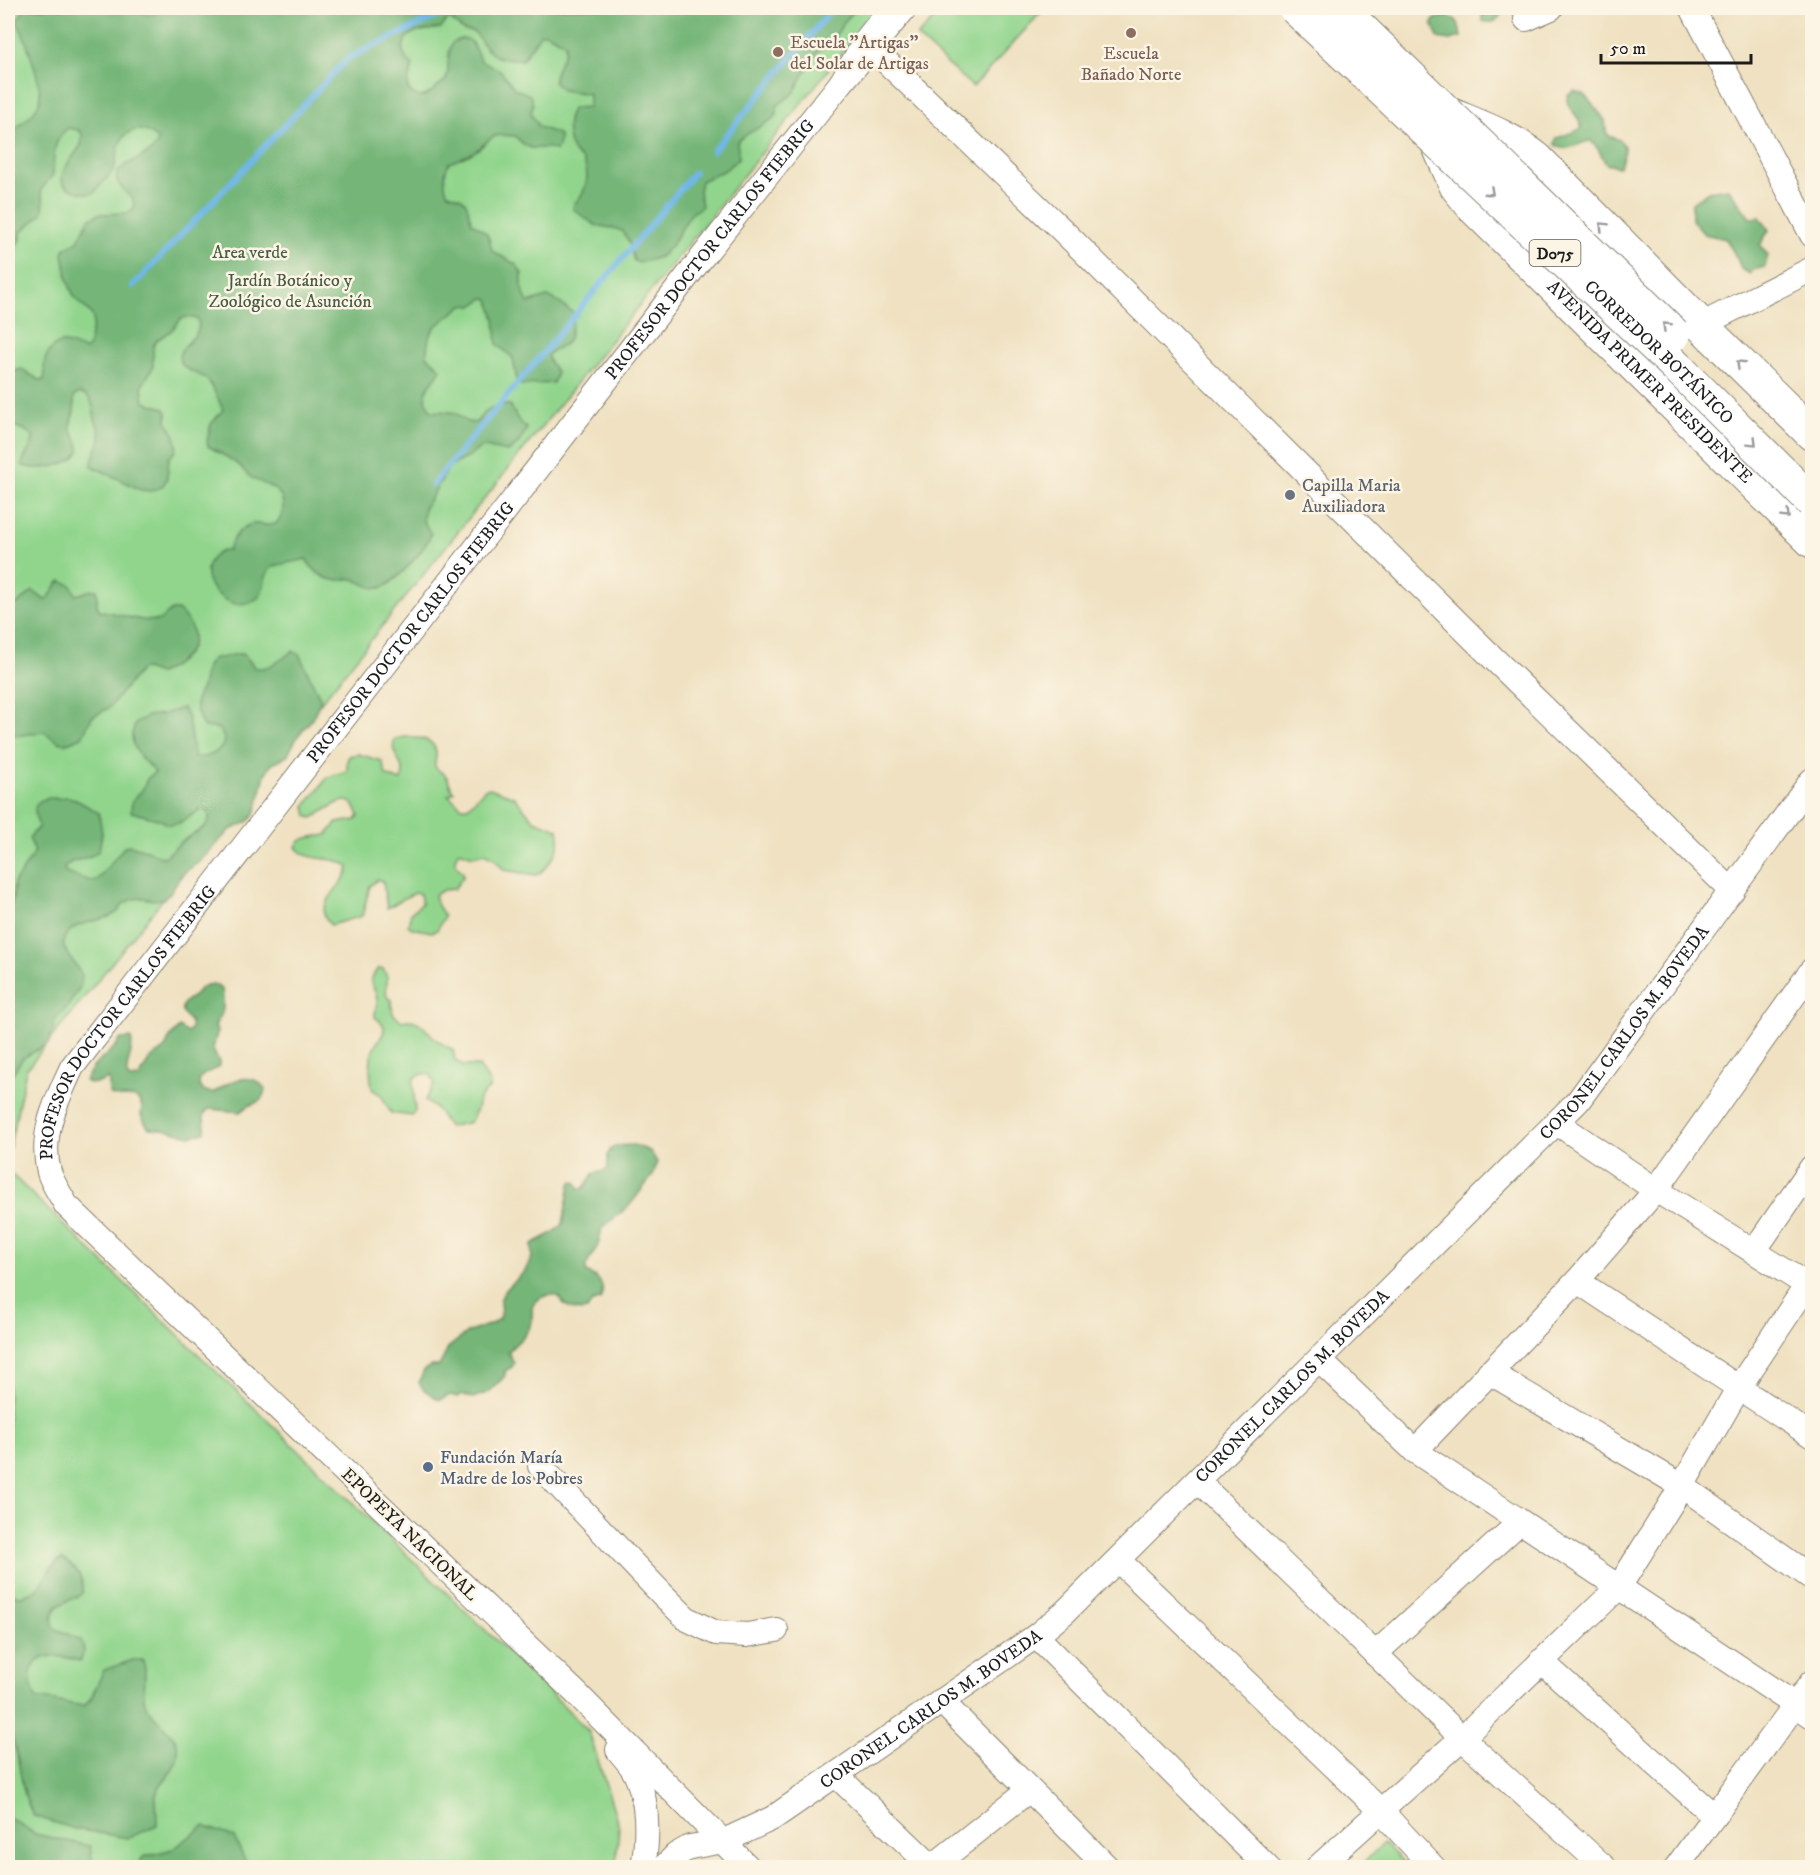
<svg xmlns="http://www.w3.org/2000/svg" width="1820" height="1875" font-family="'IM FELL DW Pica',serif">
	<style>
		.green { fill: #91d58d; stroke: #567854; stroke-width: 1.5 }
		.forest { fill: #74b678; stroke: #48694a; stroke-width: 1.5 }
		.lines { fill: none; stroke-linecap: round; stroke-linejoin: round }
		.stream { stroke: #6fb7e7; stroke-width: 6 }
		.minor-casing { stroke: #867e6e; stroke-width: 26 }
		.highway-casing { stroke: #867e6e; stroke-width: 35 }
		.minor { stroke: #fff; stroke-width: 24 }
		.highway { stroke: #fff; stroke-width: 33 }
		.highway-bridge-casing { stroke: #867e6e; stroke-width: 35; stroke-linecap: butt }
		.highway-bridge { stroke: #fff; stroke-width: 33 }
		.oneway { stroke: #999 }
		.education-dot { fill: #8d6e63; stroke: #fcf5e5; stroke-width: 2 }
		.worship-dot { fill: #6b7280; stroke: #fcf5e5; stroke-width: 2 }
		.service-dot { fill: #5c6f8a; stroke: #fcf5e5; stroke-width: 2 }
		.labels { text-anchor: middle; stroke-width: 5; stroke-linejoin: round; paint-order: stroke }
		.shield { fill: #fcf5e5; stroke: #5f5d58; stroke-width: 1.5 }
		.shield-label { font-size: 16px; font-weight: bold; fill: #1c1c1c }
		.education-label { font-size: 18px; fill: #785e54; stroke: #fcf5e5; text-anchor: start }
		.street-label { font-size: 18px; fill: #1c1c1c; stroke: #fcf5e5 }
		.park-label { font-size: 18px; fill: #455d44; stroke: #fcf5e5 }
		.worship-label { font-size: 18px; fill: #5b616d; stroke: #fcf5e5; text-anchor: start }
		.service-label { font-size: 18px; fill: #4e5e75; stroke: #fcf5e5; text-anchor: start }
	</style>
	<rect width="100%" height="100%" fill="#fcf5e5"/>
	<filter id="ink" filterUnits="userSpaceOnUse"><feTurbulence type="fractalNoise" baseFrequency=".0167" numOctaves="2"/><feDisplacementMap in="SourceGraphic" scale="12" xChannelSelector="R" yChannelSelector="G"/><feConvolveMatrix kernelMatrix="1 2 1 2 8 2 1 2 1" color-interpolation-filters="sRGB"/></filter>
	<filter id="wash" filterUnits="userSpaceOnUse"><feTurbulence type="fractalNoise" baseFrequency=".008" numOctaves="4" result="noise"/><feDisplacementMap in="SourceGraphic" scale="24" xChannelSelector="R" yChannelSelector="G"/><feGaussianBlur stdDeviation="1.35" result="paint"/><feColorMatrix in="noise" values="0 0 0 0 0 0 0 0 0 0 0 0 0 0 0 0 0 1.4 0 .05"/><feComposite in="paint" operator="in"/></filter>
	<g filter="url(#wash)">
		<rect width="100%" height="100%" fill="#efe1c1"/>
		<path class="green" d="M 8,8 L 878,8 L 26,1070 L 8,1155 Z
			M 943,8 L 1045,8 L 973,87 L 917,37 Z
			M 405,737 C 416,738 434,737 436,752 C 437,757 434,762 435,766 C 437,771 443,772 446,776 C 450,781 449,787 454,792 L 448,795 L 462,807 L 468,807 L 485,789 L 490,788 L 514,797 L 534,820 L 558,829 C 559,834 560,839 559,844 C 557,853 545,872 536,875 L 504,870 L 494,858 L 484,853 L 473,856 L 459,851 C 452,860 455,866 463,872 L 463,877 L 454,889 L 443,890 L 435,895 C 434,905 442,908 444,917 L 437,930 L 432,932 L 412,928 L 408,925 L 411,913 L 422,903 L 420,894 L 414,893 L 387,908 L 383,882 L 378,879 L 370,886 L 362,916 L 331,925 C 308,907 348,884 349,867 C 334,854 308,864 296,847 C 300,836 316,837 327,835 L 336,823 L 356,820 L 359,816 C 349,785 330,810 312,818 L 307,816 L 305,806 L 328,777 L 347,771 L 347,761 L 349,756 L 358,754 L 382,761 L 386,775 L 400,781 C 411,767 387,755 395,739 Z
			M 378,969 L 383,969 C 391,979 384,987 387,997 L 391,1000 L 393,1014 L 402,1021 C 419,1016 425,1030 436,1039 C 441,1044 447,1046 453,1050 L 455,1060 L 463,1066 L 479,1066 L 490,1083 L 490,1087 L 479,1099 L 477,1109 L 470,1122 L 449,1127 C 443,1122 442,1115 437,1110 C 432,1105 429,1105 425,1100 L 435,1083 L 430,1074 C 422,1074 417,1073 413,1081 L 415,1111 L 412,1116 L 391,1113 L 381,1095 L 372,1089 C 370,1078 369,1061 373,1050 C 375,1042 385,1037 384,1028 C 384,1023 378,1020 375,1017 C 375,1012 376,1007 377,1002 C 377,986 364,984 378,969 Z
			M 8,1171 L 562,1704 L 589,1732 L 619,1826 L 616,1867 L 8,1867 Z
			M 1383,1843 L 1409,1867 L 1360,1867 Z"/>
		<path class="forest" d="M 25,8 L 138,8 L 147,15 L 157,13 L 163,8 L 857,8 L 844,22 L 833,40 L 817,52 L 811,61 L 794,93 L 777,106 L 777,115 C 765,127 746,132 737,142 L 739,158 L 725,170 L 701,181 L 699,191 L 702,206 L 690,215 L 671,246 L 660,257 L 639,263 L 634,261 L 628,240 L 622,231 L 617,229 L 595,225 L 573,209 L 574,204 C 586,193 591,176 583,160 C 567,152 563,123 573,108 L 589,107 L 589,94 L 562,90 L 554,82 C 553,66 567,58 565,43 L 546,33 L 541,33 L 522,60 C 513,57 504,60 498,57 C 486,53 482,40 474,32 L 463,30 L 450,19 L 446,21 L 441,28 L 415,32 L 406,38 C 401,51 402,57 413,65 C 412,72 408,77 408,84 C 407,88 408,90 411,92 C 424,105 435,87 446,80 C 451,64 445,59 452,43 C 471,30 474,47 480,60 L 500,70 L 515,89 L 530,95 L 533,104 L 531,114 L 539,127 L 558,134 L 560,139 L 556,151 C 543,141 535,159 515,136 C 484,132 493,142 472,153 C 465,157 457,159 449,163 C 444,172 443,185 448,193 C 472,199 465,205 472,223 C 487,232 489,233 492,251 L 517,265 L 522,274 L 522,289 L 528,303 L 547,297 L 552,298 L 575,314 C 571,322 572,338 566,343 C 560,348 553,349 548,355 L 548,359 L 557,373 L 553,383 L 522,385 L 517,383 L 513,358 L 497,344 L 495,319 L 489,299 L 484,298 L 473,306 L 463,305 L 435,327 L 429,337 L 426,355 L 441,369 C 432,387 419,387 430,410 C 438,414 446,409 455,413 C 463,417 466,425 477,422 C 485,409 494,404 510,405 L 517,418 L 527,429 C 522,438 517,447 507,452 L 485,447 L 480,448 L 468,457 L 450,466 L 424,509 L 423,520 L 431,534 C 427,547 392,588 379,588 C 369,589 362,582 353,579 C 348,578 344,580 339,580 C 324,581 313,570 306,559 C 297,562 275,563 270,569 C 259,582 271,601 240,604 C 228,605 211,591 208,580 C 203,565 214,551 228,550 C 232,540 240,527 252,524 C 260,523 267,527 275,524 C 280,521 283,514 283,508 C 284,485 262,486 249,476 C 246,473 243,469 240,466 C 230,458 219,452 208,446 L 207,441 L 211,424 L 223,410 C 218,400 214,385 205,378 C 198,373 185,371 181,363 C 171,346 207,338 197,319 L 187,317 L 181,319 L 171,331 L 157,340 L 153,346 L 153,367 L 142,386 L 144,402 L 164,408 L 167,412 L 167,422 L 175,436 L 177,445 L 176,451 L 169,458 L 167,478 L 162,487 L 151,491 L 141,490 L 92,466 C 91,455 99,448 100,438 C 101,430 97,426 95,419 C 92,407 94,396 79,393 L 74,396 C 73,401 75,405 74,410 C 74,417 69,421 71,429 C 73,436 81,443 79,451 C 73,466 35,472 22,465 C 23,454 34,448 33,436 L 25,430 L 8,424 L 9,376 L 12,372 L 22,369 L 39,380 L 44,380 C 46,373 43,366 45,360 C 46,355 50,351 53,347 C 63,338 74,346 85,350 L 89,346 C 89,337 95,325 93,318 C 91,310 81,306 77,300 C 67,288 66,269 63,254 L 64,249 L 78,241 L 89,219 L 98,214 L 129,213 L 134,210 L 133,199 C 86,161 154,165 158,140 C 151,133 140,126 130,132 C 115,140 119,156 114,169 C 111,175 106,178 102,183 C 94,193 93,196 80,192 C 45,184 69,164 81,145 L 82,134 L 79,130 L 68,128 C 52,141 54,155 53,175 L 43,187 L 41,192 L 44,202 L 42,214 L 21,232 L 21,240 L 13,247 L 8,256 L 8,133 C 18,127 34,115 39,103 C 45,90 24,35 17,21 Z
			M 1478,8 L 1507,8 C 1497,16 1500,26 1482,21 L 1482,11 Z
			M 1446,16 C 1462,20 1458,25 1461,37 L 1450,40 L 1438,38 L 1432,23 L 1435,19 Z
			M 1574,91 L 1584,94 L 1605,120 L 1606,132 L 1609,136 L 1620,140 L 1624,146 L 1624,154 L 1619,167 L 1606,164 L 1598,149 L 1591,141 C 1578,142 1566,155 1555,144 L 1557,138 L 1581,129 C 1582,114 1563,110 1568,95 Z
			M 1728,188 L 1750,218 L 1760,217 L 1769,230 L 1760,245 L 1768,255 L 1765,267 L 1753,270 L 1750,274 L 1741,269 L 1737,258 L 1726,239 L 1704,234 L 1692,220 L 1692,203 L 1708,191 Z
			M 61,581 L 71,585 L 76,595 L 92,590 L 97,590 L 97,606 L 100,611 C 121,613 139,623 160,620 L 172,610 L 178,610 C 208,637 189,660 159,674 L 145,669 L 140,670 L 110,707 L 92,717 L 82,737 C 59,747 63,745 44,732 L 22,735 L 8,735 L 8,600 L 12,604 L 17,604 L 33,591 L 45,600 C 53,596 53,586 61,581 Z
			M 292,651 L 299,654 L 321,700 L 312,719 L 297,737 L 288,755 L 271,765 L 265,774 L 258,804 L 255,814 L 248,822 L 230,830 L 199,862 L 182,874 L 170,893 L 163,899 L 153,900 L 143,898 L 133,899 L 123,904 L 118,912 L 109,917 L 79,925 L 71,930 L 64,938 L 64,948 L 82,975 L 81,985 L 69,1005 L 55,1020 L 49,1043 L 23,1058 L 8,1080 L 8,910 L 13,899 L 14,883 L 35,852 L 29,838 L 39,826 C 30,804 36,797 59,798 C 67,799 61,796 69,797 C 77,799 91,809 99,813 L 102,834 L 99,850 C 89,862 73,856 64,868 L 66,873 L 91,881 L 97,880 L 124,847 L 129,845 L 147,850 L 161,857 L 166,856 L 182,841 L 205,827 L 208,822 L 210,813 L 202,809 L 179,823 L 169,825 L 161,820 L 131,812 L 132,801 L 143,789 L 147,779 L 155,772 L 141,758 L 133,744 L 132,734 L 135,724 L 147,716 L 164,714 L 183,708 L 188,718 L 194,757 C 204,759 217,754 223,745 L 224,739 L 220,729 L 204,727 C 199,721 193,704 197,696 C 198,693 201,691 202,688 C 206,674 202,669 214,658 C 240,659 236,642 255,668 C 268,670 283,659 292,651 Z
			M 213,984 L 222,989 C 223,998 225,1009 220,1017 C 218,1020 216,1023 215,1026 C 220,1034 214,1040 212,1048 L 219,1062 L 219,1067 C 210,1074 199,1071 199,1086 L 203,1090 L 212,1093 C 218,1091 220,1088 225,1085 C 239,1077 257,1074 265,1090 L 262,1100 L 248,1106 L 240,1112 L 209,1109 C 200,1115 206,1123 205,1132 L 190,1136 L 169,1130 L 149,1128 C 146,1124 142,1119 141,1114 C 140,1108 144,1111 141,1104 C 135,1091 120,1102 109,1094 L 109,1079 C 100,1082 93,1086 85,1081 L 93,1067 L 115,1047 L 121,1039 L 131,1038 C 135,1051 125,1063 127,1076 L 130,1079 L 139,1078 L 149,1060 L 165,1048 L 169,1039 L 179,1027 L 188,1033 C 199,1019 179,1018 182,1007 C 184,999 193,998 197,993 C 202,986 204,985 213,984 Z
			M 634,1145 L 650,1151 L 657,1162 L 654,1174 L 629,1206 L 602,1228 L 598,1245 L 586,1266 L 586,1272 C 599,1278 607,1285 600,1300 L 592,1302 L 587,1310 C 573,1313 565,1306 557,1296 C 547,1293 537,1298 532,1307 C 534,1333 523,1335 508,1352 L 514,1363 L 512,1367 L 505,1371 L 505,1376 L 489,1392 L 473,1398 L 461,1394 L 458,1397 L 450,1395 L 439,1400 L 424,1390 L 419,1383 L 424,1370 L 431,1366 L 439,1366 L 449,1347 L 467,1333 L 491,1324 L 500,1318 L 501,1314 L 500,1301 L 504,1292 L 525,1271 L 532,1257 L 532,1244 L 553,1233 L 563,1224 L 570,1184 L 573,1181 L 576,1182 L 580,1189 L 584,1188 L 593,1174 L 607,1170 C 609,1164 607,1160 608,1155 C 610,1143 625,1146 634,1145 Z
			M 62,1559 C 76,1567 83,1575 83,1592 C 69,1605 46,1601 54,1628 L 81,1640 L 84,1650 L 81,1661 C 71,1659 56,1654 46,1657 C 26,1663 29,1683 36,1698 L 84,1706 L 91,1698 L 104,1670 L 133,1660 L 143,1660 L 145,1669 L 144,1699 L 147,1708 L 176,1740 L 178,1750 L 177,1760 L 173,1769 L 160,1786 L 156,1795 L 157,1825 L 128,1838 L 75,1829 L 34,1816 C 18,1790 22,1756 8,1728 L 8,1587 L 17,1596 C 46,1595 41,1570 62,1559 Z
			M 10,1818 L 35,1834 L 90,1846 L 93,1867 L 8,1867 L 8,1819 Z
			M 204,1826 L 234,1837 L 248,1867 L 137,1867 L 143,1857 L 173,1849 Z"/>
		<g class="lines">
			<path class="stream" d="M 713,151 L 833,8
				M 133,286 L 348,58 L 455,8
				M 433,484 L 694,173"/>
		</g>
	</g>
	<g filter="url(#ink)">
		<g class="lines">
			<defs>
				<g id="minor">
					<path d="M 891,8 L 866,40 L 841,83 L 905,8"/>
					<path d="M 1692,8 L 1812,235"/>
					<path d="M 1526,19 L 1551,8"/>
					<path d="M 872,48 L 1062,230 L 1494,659 L 1732,891"/>
					<path d="M 1701,325 L 1812,269"/>
					<path d="M 1557,1123 L 1656,1190 L 1812,1288"/>
					<path d="M 1754,1251 L 1812,1167"/>
					<path d="M 1577,1281 L 1812,1436"/>
					<path d="M 1319,1360 L 1415,1451 L 1812,1716"/>
					<path d="M 1489,1372 L 1682,1486 L 1812,1578"/>
					<path d="M 1415,1451 L 1577,1281 L 1656,1190 L 1812,970"/>
					<path d="M 540,1466 L 659,1591 L 687,1619 L 716,1633 L 747,1635 L 776,1630"/>
					<path d="M 1197,1481 L 1462,1738 L 1605,1868"/>
					<path d="M 1118,1560 L 1381,1811 L 1434,1868"/>
					<path d="M 1036,1636 L 1268,1868"/>
					<path d="M 1375,1654 L 1520,1522"/>
					<path d="M 1541,1661 L 1714,1816"/>
					<path d="M 941,1701 L 1108,1868"/>
					<path d="M 618,1750 C 623,1756 629,1763 633,1769 C 649,1798 648,1837 643,1868"/>
					<path d="M 836,1775 L 933,1868"/>
					<path d="M 932,1867 L 1029,1790"/>
					<path id="s1" d="M 663,1868 L 676,1855 L 690,1847 L 724,1841 L 773,1818 L 1036,1636 L 1065,1612 L 1578,1101 L 1812,780"/>
					<path id="s2" d="M 749,1868 L 576,1693 L 66,1205 C 61,1195 52,1183 49,1172 C 39,1134 57,1100 72,1067 L 700,260 L 841,83"/>
					<path d="M 1317,1868 L 1462,1738 L 1619,1587 L 1682,1486 L 1739,1387 L 1807,1285"/>
					<path d="M 1676,1868 L 1812,1682"/>
				</g>
				<g id="highway">
					<path d="M 1445,112 C 1477,126 1509,136 1537,159 L 1701,325 L 1812,434"/>
					<path id="s3" d="M 1435,138 L 1456,186 L 1474,208 L 1812,541"/>
				</g>
			</defs>
			<use href="#minor" class="minor-casing"/>
			<use href="#highway" class="highway-casing"/>
			<use href="#minor" class="minor"/>
			<use href="#highway" class="highway"/>
			<defs>
				<g id="highway-bridge">
					<path id="s4" d="M 1295,8 L 1681,371 L 1812,502"/>
					<path d="M 1340,8 L 1674,334"/>
				</g>
			</defs>
			<use href="#highway-bridge" class="highway-bridge-casing"/>
			<use href="#highway-bridge" class="highway-bridge"/>
		</g>
		<defs><path id="oneway-chevron" d="M-2-3.5L2.5 0L-2 3.5" fill="none" stroke-width="1.6" stroke-linecap="round" stroke-linejoin="round" transform="scale(1.5)"/></defs>
		<g class="oneway">
			<use href="#oneway-chevron" transform="translate(1490 192) rotate(43)"/>
			<use href="#oneway-chevron" transform="translate(1603 226) rotate(-135)"/>
			<use href="#oneway-chevron" transform="translate(1666 326) rotate(-136)"/>
			<use href="#oneway-chevron" transform="translate(1740 364) rotate(-136)"/>
			<use href="#oneway-chevron" transform="translate(1753 442) rotate(45)"/>
			<use href="#oneway-chevron" transform="translate(1786 515) rotate(45)"/>
		</g>
	</g>
	<g class="education-dot">
		<circle cx="1131" cy="33" r="6"/>
		<circle cx="778" cy="52" r="6"/>
	</g>
	<circle class="worship-dot" cx="1290" cy="495" r="6"/>
	<circle class="service-dot" cx="428" cy="1467" r="6"/>
	<g class="labels">
		<rect class="shield" x="1529.5" y="240" width="51" height="26" rx="4.5"/>
		<g class="shield-label">
			<text x="1555" y="259">D075</text>
		</g>
		<g class="education-label">
			<text x="790" y="48">Escuela "Artigas"<tspan x="790" dy="21">del Solar de Artigas</tspan></text>
			<text x="1131" y="59" text-anchor="middle">Escuela<tspan x="1131" dy="21">Bañado Norte</tspan></text>
		</g>
		<g class="street-label">
			<text dy="6" stroke="none"><textPath href="#s2" startOffset="2136">PROFESOR DOCTOR CARLOS FIEBRIG</textPath></text>
			<text dy="6" stroke="none"><textPath href="#s4" startOffset="501">CORREDOR BOTÁNICO</textPath></text>
			<text dy="6" stroke="none"><textPath href="#s3" startOffset="328">AVENIDA PRIMER PRESIDENTE</textPath></text>
			<text dy="6" stroke="none"><textPath href="#s2" startOffset="1650">PROFESOR DOCTOR CARLOS FIEBRIG</textPath></text>
			<text dy="6" stroke="none"><textPath href="#s2" startOffset="1164">PROFESOR DOCTOR CARLOS FIEBRIG</textPath></text>
			<text dy="6" stroke="none"><textPath href="#s1" startOffset="1287">CORONEL CARLOS M. BOVEDA</textPath></text>
			<text dy="6" stroke="none"><textPath href="#s1" startOffset="801">CORONEL CARLOS M. BOVEDA</textPath></text>
			<text transform="translate(410 1534) rotate(44)" y="6">EPOPEYA NACIONAL</text>
			<text dy="6" stroke="none"><textPath href="#s1" startOffset="315">CORONEL CARLOS M. BOVEDA</textPath></text>
		</g>
		<g class="park-label">
			<text x="250" y="258">Area verde</text>
			<text x="290" y="286">Jardín Botánico y<tspan x="290" dy="21">Zoológico de Asunción</tspan></text>
		</g>
		<g class="worship-label">
			<text x="1302" y="491">Capilla Maria<tspan x="1302" dy="21">Auxiliadora</tspan></text>
		</g>
		<g class="service-label">
			<text x="440" y="1463">Fundación María<tspan x="440" dy="21">Madre de los Pobres</tspan></text>
		</g>
	</g>
	<rect width="1820" height="1875" fill="none" stroke="#fcf5e5" stroke-width="30"/>
	<path d="M1601 54v9h150v-9" fill="none" stroke="#1c1c1c" stroke-width="3"/>
	<text x="1610" y="54" font-size="18" fill="#1c1c1c" stroke="#fcf5e5" stroke-width="4.5" paint-order="stroke">50 m</text>
</svg>
